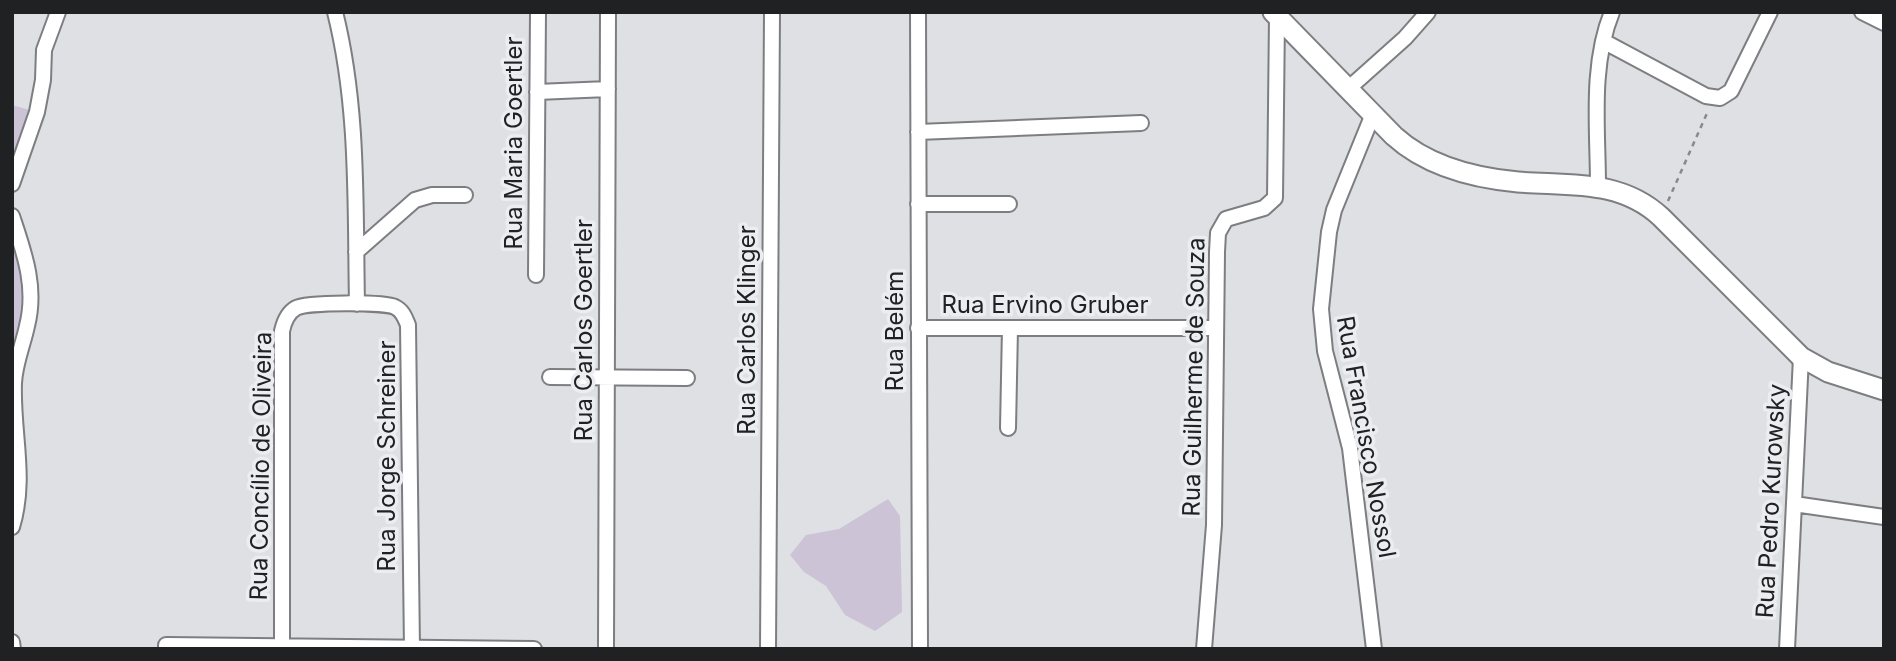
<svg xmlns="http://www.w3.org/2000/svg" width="1896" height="661" font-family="Inter,sans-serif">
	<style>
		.green { fill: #ccc3d6 }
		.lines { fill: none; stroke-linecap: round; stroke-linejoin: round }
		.street-casing { stroke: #7c7e81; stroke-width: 18 }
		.secondary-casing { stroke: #7c7e81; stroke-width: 23 }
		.path { stroke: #88898b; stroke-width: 2.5; stroke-dasharray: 5 5; stroke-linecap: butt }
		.street { stroke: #fff; stroke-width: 14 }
		.secondary { stroke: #fff; stroke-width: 19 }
		.labels { text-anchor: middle; stroke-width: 7; stroke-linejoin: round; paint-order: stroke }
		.street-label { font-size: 24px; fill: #202122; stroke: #ebedf0 }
	</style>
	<rect width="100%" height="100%" fill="#dee0e3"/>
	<path class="green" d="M 12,105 L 37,112 L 12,184 Z
		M 12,216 L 29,269 L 18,353 L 12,527 Z
		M 888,499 L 900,516 L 902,612 L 875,631 L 845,615 L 826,586 L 804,572 L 790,555 L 806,535 L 839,529 Z"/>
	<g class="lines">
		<defs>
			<path id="street" d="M 335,12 C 359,108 355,206 357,304
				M 918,12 L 920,649
				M 1862,12 L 1884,23
				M 1603,41 L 1706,96 L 1720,98 L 1731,91 L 1770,12
				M 1349,88 L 1405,38 L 1428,12
				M 537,92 L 608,89
				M 1373,114 L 1334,210 L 1329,232 L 1321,309 L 1325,351 L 1350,448 L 1374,649
				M 918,132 L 1141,123
				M 12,184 L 37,112 L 43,80 L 44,50 L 58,12
				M 1598,186 C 1598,129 1590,66 1612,12
				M 918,204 L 1009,204
				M 12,216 C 24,252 37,287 27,326 C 23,345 15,363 14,383 C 12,432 27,478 12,527
				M 356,252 L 415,200 L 432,195 L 465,195
				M 536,275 L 538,12
				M 918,328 L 1215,328
				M 550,377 L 687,378
				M 1008,428 L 1010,328
				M 1794,504 L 1884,517
				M 12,642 L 13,649
				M 166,649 L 166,645 L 534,649
				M 282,649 L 282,331 C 284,322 287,313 296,308 C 307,302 384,302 395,307 C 403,311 405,318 408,325 L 412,649
				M 606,649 L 608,12
				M 768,649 L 772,12
				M 1204,649 L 1214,525 L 1217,252 L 1218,233 L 1226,219 L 1264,208 L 1275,198 L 1277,16
				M 1787,649 L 1801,357"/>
			<path id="secondary" d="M 1273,12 L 1394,136 C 1427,166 1474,178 1518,182 C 1569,186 1620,179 1661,217 L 1801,357 L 1828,372 L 1884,390"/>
		</defs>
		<use href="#street" class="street-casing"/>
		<use href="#secondary" class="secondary-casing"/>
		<path class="path" d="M 1668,201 L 1708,111"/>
		<use href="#street" class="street"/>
		<use href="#secondary" class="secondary"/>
	</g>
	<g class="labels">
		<g class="street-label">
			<text transform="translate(514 143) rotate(-90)" y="8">Rua Maria Goertler</text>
			<text x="1045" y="313">Rua Ervino Gruber</text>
			<text transform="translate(584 330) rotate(-90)" y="8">Rua Carlos Goertler</text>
			<text transform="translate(747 330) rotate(-90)" y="8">Rua Carlos Klinger</text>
			<text transform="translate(895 331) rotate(-90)" y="8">Rua Belém</text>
			<text transform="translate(1194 377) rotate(-89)" y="8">Rua Guilherme de Souza</text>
			<text transform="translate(1366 437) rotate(80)" y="8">Rua Francisco Nossol</text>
			<text transform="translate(387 456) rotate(-90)" y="8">Rua Jorge Schreiner</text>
			<text transform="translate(261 466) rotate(-89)" y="8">Rua Concílio de Oliveira</text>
			<text transform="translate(1771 501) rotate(-87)" y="8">Rua Pedro Kurowsky</text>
		</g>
	</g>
	<rect width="1896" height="661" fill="none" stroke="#202122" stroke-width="28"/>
</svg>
